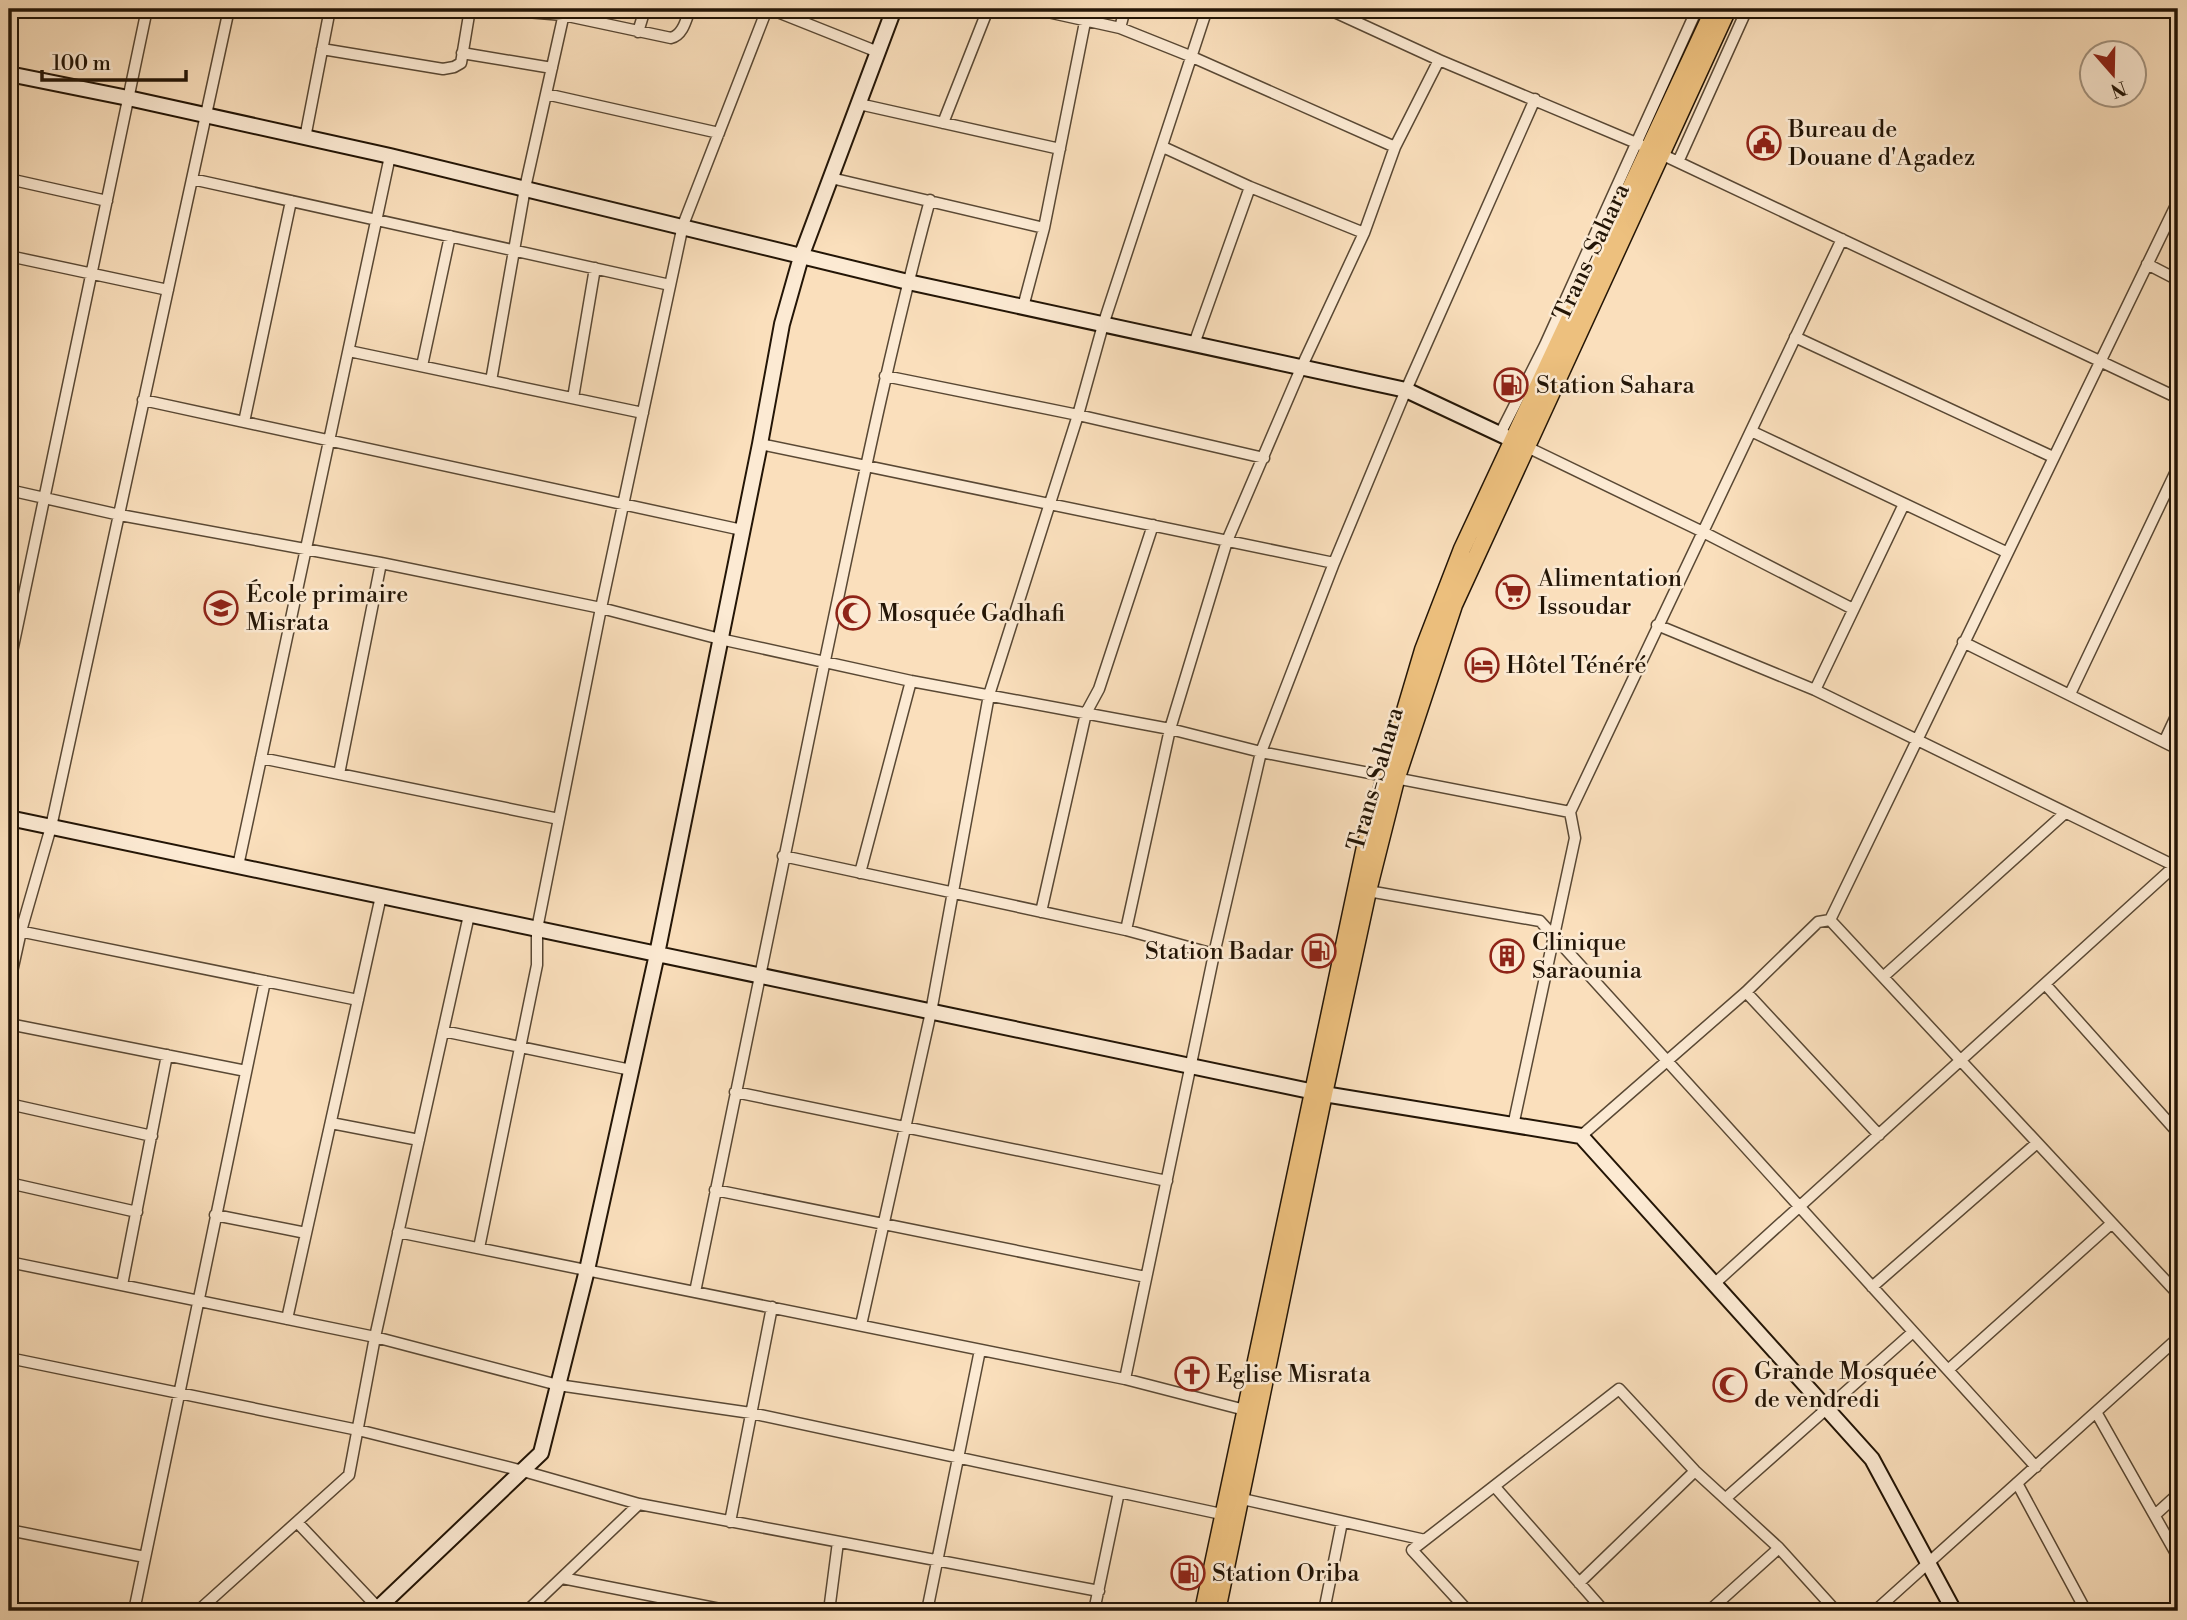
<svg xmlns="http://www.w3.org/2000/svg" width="2187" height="1620" font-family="'Libre Bodoni',serif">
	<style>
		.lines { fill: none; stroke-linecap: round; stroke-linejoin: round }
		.street-casing { stroke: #594834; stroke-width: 13 }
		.secondary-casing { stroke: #231506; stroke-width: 18 }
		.primary-casing { stroke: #231506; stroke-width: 19 }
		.street { stroke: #fcead3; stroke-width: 10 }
		.secondary { stroke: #fcead3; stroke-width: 14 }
		.primary { stroke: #edc07e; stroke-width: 16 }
		.labels { text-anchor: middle; stroke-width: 5; stroke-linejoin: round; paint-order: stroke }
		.poi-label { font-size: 24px; fill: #231506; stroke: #fcead3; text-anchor: start }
		.street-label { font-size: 24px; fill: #231506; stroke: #fcead3 }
	</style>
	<rect width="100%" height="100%" fill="#fadfbc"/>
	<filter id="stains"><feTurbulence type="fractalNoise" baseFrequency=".00286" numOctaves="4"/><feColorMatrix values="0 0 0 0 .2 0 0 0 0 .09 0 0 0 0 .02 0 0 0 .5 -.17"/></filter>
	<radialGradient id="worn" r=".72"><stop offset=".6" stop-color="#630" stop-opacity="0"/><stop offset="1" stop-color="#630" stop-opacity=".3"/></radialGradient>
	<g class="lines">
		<defs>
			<path id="street" d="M 490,9 L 563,15 L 671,38 C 683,35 686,20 690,9
				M 770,9 L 878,52
				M 1034,9 L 1120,28 L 1190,56 L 1395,147
				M 1328,9 L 1439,60 L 1641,145
				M 1120,28 L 1125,9
				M 638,32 L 645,9
				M 322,49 L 443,69 L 454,67 L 461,63 L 470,9
				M 462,53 L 552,68
				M 546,94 L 719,133
				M 859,104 L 1060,149
				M 943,123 L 988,9
				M 305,138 L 330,9
				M 1163,147 L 1250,187 L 1364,233
				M 1661,154 L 2178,398
				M 1678,162 L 1747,9
				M 831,178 L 1044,228
				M 9,179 L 107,201
				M 192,179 L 670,285
				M 9,256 L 168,290
				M 2147,264 L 2178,280
				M 1023,307 L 1044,228 L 1085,22
				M 1795,337 L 2053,457
				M 1194,344 L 1250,187
				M 349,351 L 643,413
				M 422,366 L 450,236
				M 885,376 L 1078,415 L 1264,458
				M 491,381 L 525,188 L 565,9
				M 573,398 L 595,268
				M 143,400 L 742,530
				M 244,422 L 291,201
				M 1751,431 L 2006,552
				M 1500,434 L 1545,345 L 1697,9
				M 760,444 L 1334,563
				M 1525,446 L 1703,532 L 1853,609
				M 9,490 L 120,515 L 381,563 L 601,608 L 720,639 L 911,681 L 1170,729 L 1261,752 L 1570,812
				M 1657,625 L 1815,690 L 2175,866
				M 1963,642 L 2178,749
				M 9,666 L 147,9
				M 1815,690 L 1904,504
				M 2070,694 L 2178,467
				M 2164,742 L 2178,712
				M 261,758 L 559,819
				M 339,774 L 381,563
				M 783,856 L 1126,930 L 1214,954
				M 238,866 L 390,156
				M 860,873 L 911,681
				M 1368,891 L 1540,921 L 2036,1467
				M 1041,912 L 1086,713 L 1099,689 L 1153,525
				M 1830,920 L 2178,201
				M 1830,920 L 2178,1294
				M 9,929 L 358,1000
				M 1126,930 L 1170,729 L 1227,541 L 1302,366 L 1364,233 L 1395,147 L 1439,60
				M 1883,977 L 2065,813
				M 2045,984 L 2178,1133
				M 9,985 L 21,931 L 51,827 L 229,9
				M 1746,992 L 1879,1135
				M 9,1024 L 246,1071
				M 443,1031 L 631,1070
				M 735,1092 L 1167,1181
				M 9,1104 L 152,1136
				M 331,1123 L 419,1140
				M 1513,1126 L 1575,838 L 1570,812 L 1842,239
				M 1581,1136 L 1746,992 L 1818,922 L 1830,920
				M 9,1183 L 137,1212
				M 715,1190 L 1146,1277
				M 215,1215 L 306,1233
				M 398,1232 L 1125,1379 L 1245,1410
				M 479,1248 L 537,965 L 537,929 L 601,608 L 683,225 L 767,9
				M 9,1262 L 375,1337 L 558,1385 L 751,1413 L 1226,1515
				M 1714,1284 L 2178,863
				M 122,1285 L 167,1055
				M 1872,1287 L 2037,1143
				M 695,1292 C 737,1083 780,874 824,665 C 857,509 888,354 930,200
				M 287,1319 L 381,896
				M 861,1325 L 931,1012 L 989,695 L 1078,415 L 1103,325 L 1207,9
				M 9,1358 L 358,1430 L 523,1471 L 639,1504 L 1099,1591
				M 1948,1370 L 2112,1223
				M 1125,1379 L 1214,954 L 1261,752 L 1334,563 L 1406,390 L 1535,99
				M 2096,1412 L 2178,1557
				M 2017,1483 L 2086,1611
				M 1495,1487 L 1604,1611
				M 1238,1498 L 1425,1540
				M 1726,1498 L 1913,1332
				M 2155,1515 L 2178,1494
				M 297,1522 L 381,1611
				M 730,1522 L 772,1307
				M 9,1530 L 145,1557
				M 562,1578 L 730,1611
				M 1579,1583 L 1695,1471
				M 134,1611 L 265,981
				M 198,1611 L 349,1475 L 375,1337 L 469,915
				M 527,1611 L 639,1504
				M 829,1611 L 838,1542
				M 927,1611 L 980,1350
				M 1094,1611 L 1119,1492
				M 1324,1611 L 1342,1522
				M 1468,1611 L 1412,1550 L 1619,1389 L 1695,1471 L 1779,1548 L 1836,1611
				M 1709,1611 L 1779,1548
				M 1875,1611 L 2178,1338"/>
			<path id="secondary" d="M 9,74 L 128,98 L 390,156 L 908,282 L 1406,390 L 1521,444
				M 9,818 L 1324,1094 L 1581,1136 L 1872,1459 L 1954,1611
				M 375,1611 L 541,1453 L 587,1270 L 657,954 L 760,444 L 782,324 L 801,257 L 894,9"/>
			<path id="primary" d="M 1203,1611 L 1366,842 L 1423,650 L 1462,549 L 1714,9
				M 1217,1611 L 1324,1094 L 1368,891 L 1396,780 L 1454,605 L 1728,9"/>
		</defs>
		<use href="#street" class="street-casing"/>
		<use href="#secondary" class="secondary-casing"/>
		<use href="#primary" class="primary-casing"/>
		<use href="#street" class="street"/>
		<use href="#secondary" class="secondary"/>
		<use href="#primary" class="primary"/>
	</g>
	<defs>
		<symbol id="civic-ring" viewBox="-11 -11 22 22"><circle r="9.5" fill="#fcead3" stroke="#8f2418" stroke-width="1.5"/><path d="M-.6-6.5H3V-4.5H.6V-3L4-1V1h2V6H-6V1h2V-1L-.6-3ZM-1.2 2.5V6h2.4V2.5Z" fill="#8f2418"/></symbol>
		<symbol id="fuel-ring" viewBox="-11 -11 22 22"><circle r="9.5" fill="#fcead3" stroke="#8f2418" stroke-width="1.5"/><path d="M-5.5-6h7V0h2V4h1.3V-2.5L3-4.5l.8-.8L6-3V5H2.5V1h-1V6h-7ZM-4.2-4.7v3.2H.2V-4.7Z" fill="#8f2418"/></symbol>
		<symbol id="supermarket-ring" viewBox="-11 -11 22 22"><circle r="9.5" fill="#fcead3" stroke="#8f2418" stroke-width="1.5"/><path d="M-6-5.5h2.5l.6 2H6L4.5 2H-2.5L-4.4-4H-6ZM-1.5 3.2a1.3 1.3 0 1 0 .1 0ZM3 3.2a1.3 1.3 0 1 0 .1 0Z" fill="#8f2418"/></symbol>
		<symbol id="school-ring" viewBox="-11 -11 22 22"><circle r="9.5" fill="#fcead3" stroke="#8f2418" stroke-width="1.5"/><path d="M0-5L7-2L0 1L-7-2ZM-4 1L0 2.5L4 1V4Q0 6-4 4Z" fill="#8f2418"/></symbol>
		<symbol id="mosque-ring" viewBox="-11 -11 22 22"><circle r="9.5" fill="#fcead3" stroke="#8f2418" stroke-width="1.5"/><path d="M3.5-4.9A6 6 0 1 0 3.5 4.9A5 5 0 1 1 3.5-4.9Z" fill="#8f2418"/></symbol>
		<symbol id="hotel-ring" viewBox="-11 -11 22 22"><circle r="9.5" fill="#fcead3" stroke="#8f2418" stroke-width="1.5"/><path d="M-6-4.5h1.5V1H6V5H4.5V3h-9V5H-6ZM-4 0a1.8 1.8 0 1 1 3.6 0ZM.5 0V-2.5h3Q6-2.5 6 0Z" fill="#8f2418"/></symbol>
		<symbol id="building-ring" viewBox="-11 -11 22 22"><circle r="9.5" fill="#fcead3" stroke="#8f2418" stroke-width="1.5"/><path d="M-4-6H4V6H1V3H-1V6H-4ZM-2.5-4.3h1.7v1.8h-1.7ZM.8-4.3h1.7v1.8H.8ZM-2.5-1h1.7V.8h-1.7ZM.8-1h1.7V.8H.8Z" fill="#8f2418"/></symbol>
		<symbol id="church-ring" viewBox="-11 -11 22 22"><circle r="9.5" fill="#fcead3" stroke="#8f2418" stroke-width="1.5"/><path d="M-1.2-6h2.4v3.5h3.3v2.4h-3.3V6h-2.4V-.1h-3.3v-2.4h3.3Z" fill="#8f2418"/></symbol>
	</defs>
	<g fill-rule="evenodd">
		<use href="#civic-ring" x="1745" y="124" width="38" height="38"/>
		<use href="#fuel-ring" x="1492" y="366" width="38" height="38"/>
		<use href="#supermarket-ring" x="1494" y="573" width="38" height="38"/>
		<use href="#school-ring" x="202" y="589" width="38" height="38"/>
		<use href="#mosque-ring" x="834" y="594" width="38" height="38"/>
		<use href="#hotel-ring" x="1463" y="646" width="38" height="38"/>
		<use href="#fuel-ring" x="1300" y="932" width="38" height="38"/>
		<use href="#building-ring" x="1488" y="937" width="38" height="38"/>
		<use href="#church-ring" x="1173" y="1355" width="38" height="38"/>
		<use href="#mosque-ring" x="1711" y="1366" width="38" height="38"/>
		<use href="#fuel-ring" x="1169" y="1554" width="38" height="38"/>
	</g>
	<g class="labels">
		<g class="poi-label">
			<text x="1788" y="137">Bureau de<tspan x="1788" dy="28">Douane d'Agadez</tspan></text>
			<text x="1536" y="393">Station Sahara</text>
			<text x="1538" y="586">Alimentation<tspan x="1538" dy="28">Issoudar</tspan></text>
			<text x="246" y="602">École primaire<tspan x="246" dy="28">Misrata</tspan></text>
			<text x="878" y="621">Mosquée Gadhafi</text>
			<text x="1506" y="673">Hôtel Ténéré</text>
			<text x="1532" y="950">Clinique<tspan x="1532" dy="28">Saraounia</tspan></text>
			<text x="1294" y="959" text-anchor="end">Station Badar</text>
			<text x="1754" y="1379">Grande Mosquée<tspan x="1754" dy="28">de vendredi</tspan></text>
			<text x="1216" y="1382">Eglise Misrata</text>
			<text x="1212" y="1581">Station Oriba</text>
		</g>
		<g class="street-label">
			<text transform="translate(1591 252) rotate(-65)" y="8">Trans-Sahara</text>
			<text transform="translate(1375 779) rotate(-74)" y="8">Trans-Sahara</text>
		</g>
	</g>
	<rect width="2187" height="1620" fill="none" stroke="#fadfbc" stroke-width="35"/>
	<rect x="10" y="10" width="2166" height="1599" fill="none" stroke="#231506" stroke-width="3.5"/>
	<rect x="18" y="18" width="2152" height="1585" fill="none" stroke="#231506" stroke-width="2"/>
	<g transform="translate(2113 74) rotate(160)"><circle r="33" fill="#fcead3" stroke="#a59581" stroke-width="2"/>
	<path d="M0-5L12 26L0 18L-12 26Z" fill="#8f2418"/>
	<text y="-10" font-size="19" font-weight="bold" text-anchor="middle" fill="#231506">N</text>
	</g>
	<path d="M42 70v10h144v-10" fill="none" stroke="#231506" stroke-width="3.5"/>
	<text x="52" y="70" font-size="21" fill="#231506" stroke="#fcead3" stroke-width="5" paint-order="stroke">100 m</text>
	<rect width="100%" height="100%" filter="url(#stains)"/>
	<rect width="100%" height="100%" fill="url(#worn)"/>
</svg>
